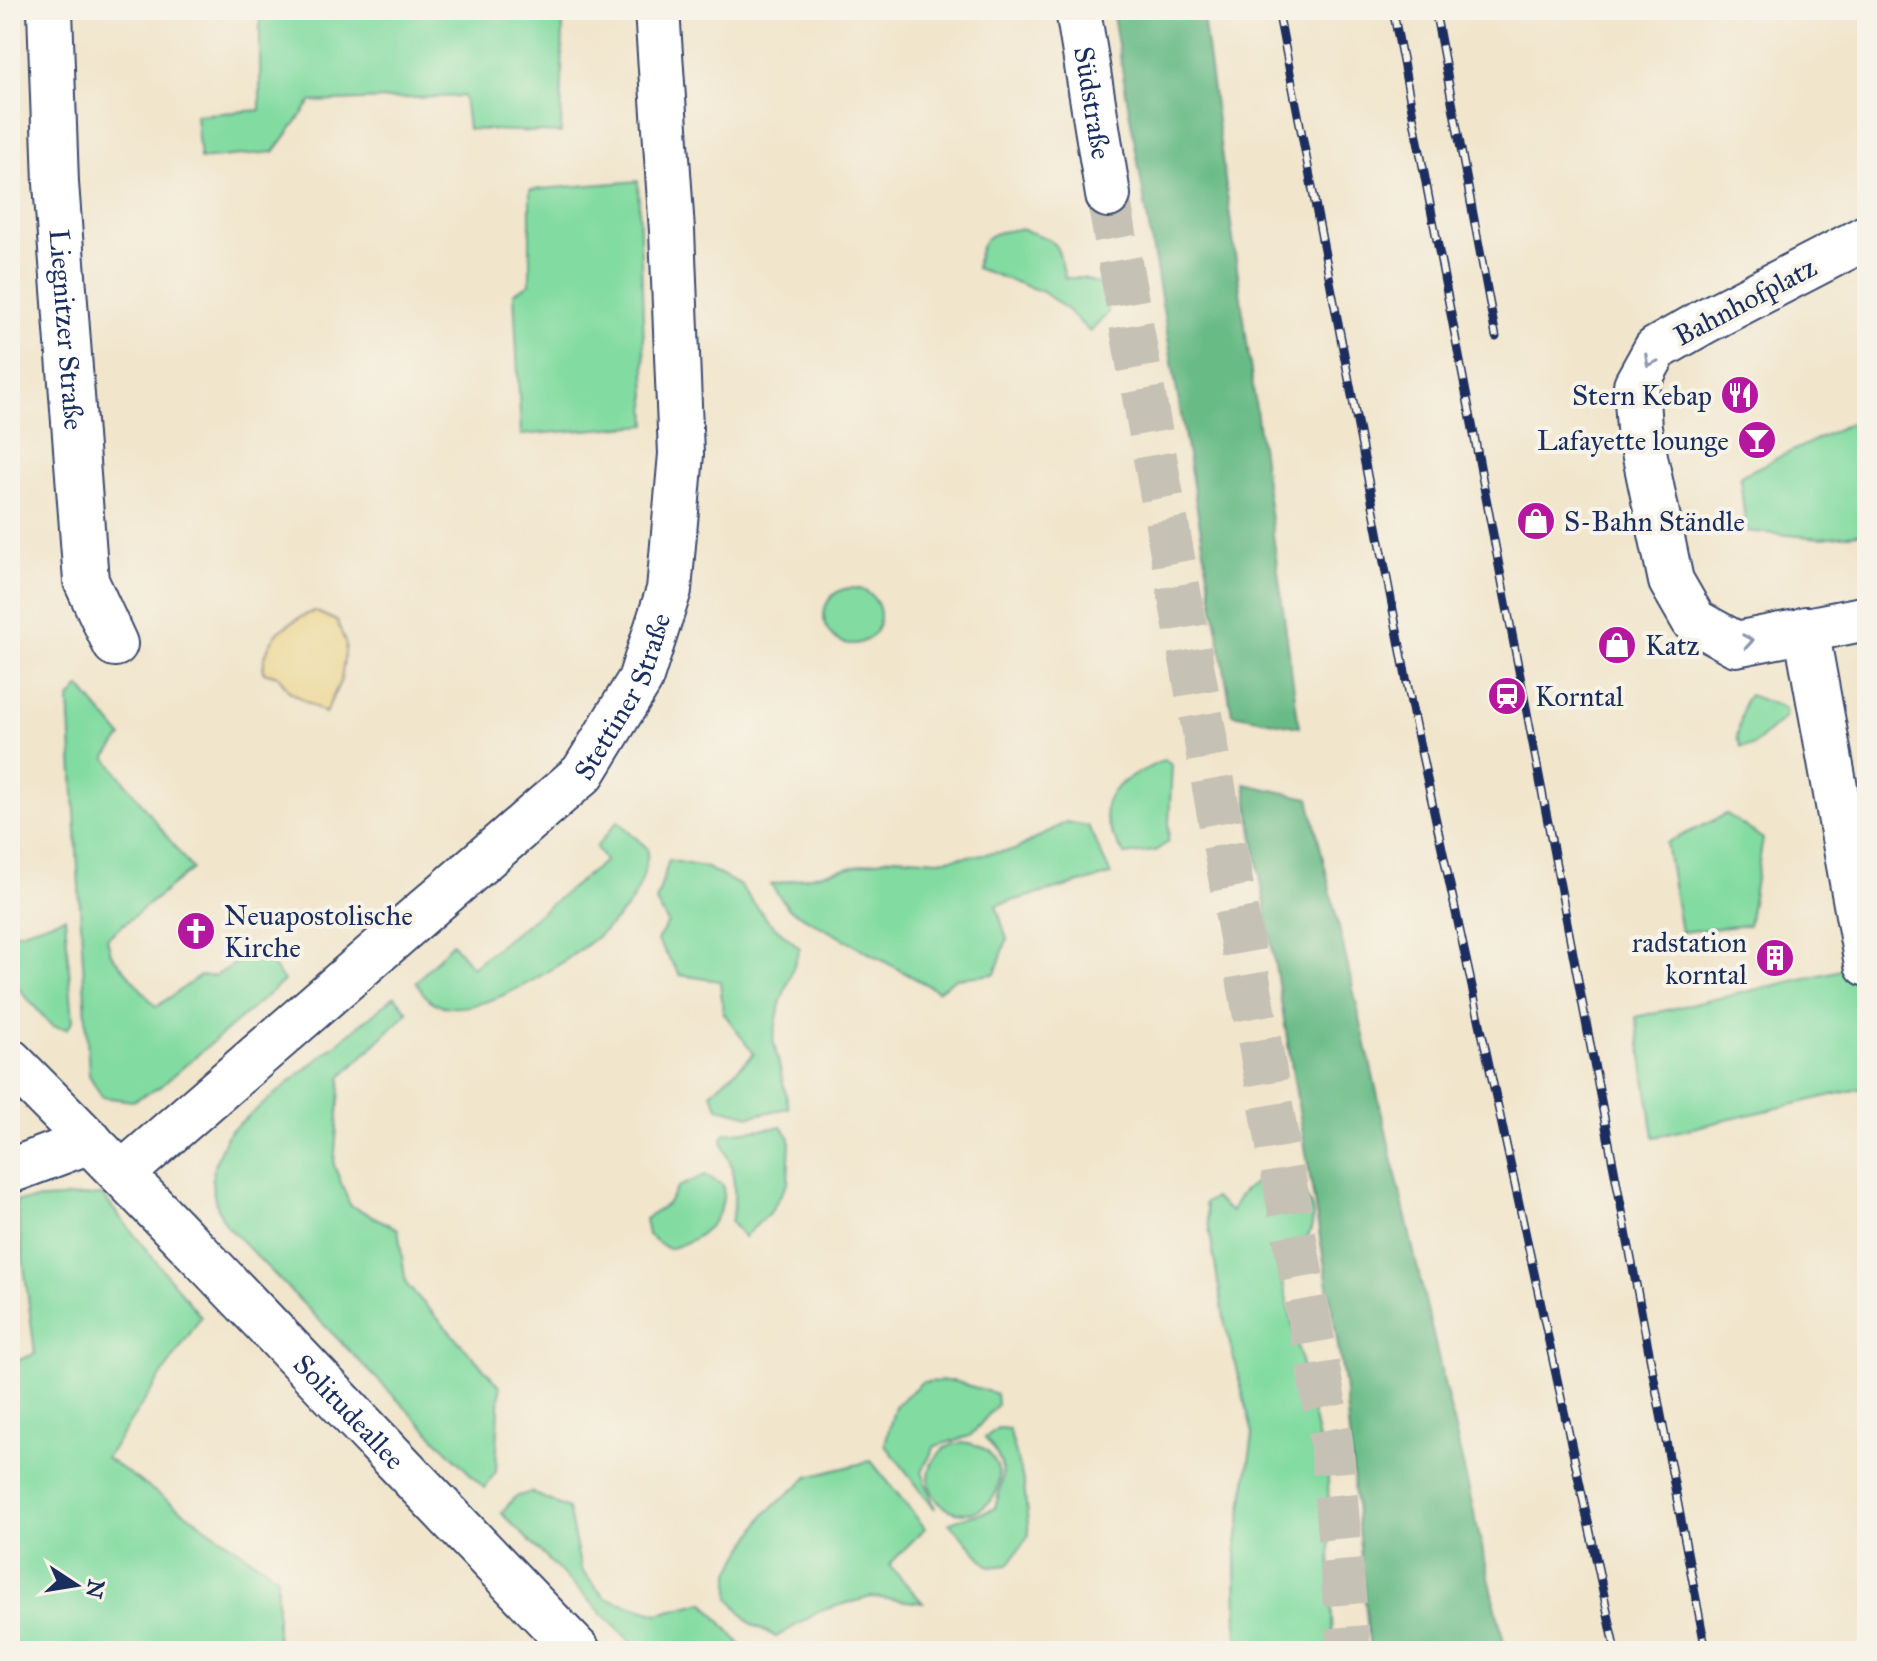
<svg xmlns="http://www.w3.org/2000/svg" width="1877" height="1661" font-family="'IM FELL Great Primer',serif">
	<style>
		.green { fill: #82dba0; stroke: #4e857f; stroke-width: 2 }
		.forest { fill: #69bb86; stroke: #427572; stroke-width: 2 }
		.sand { fill: #eeda9e; stroke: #84847e; stroke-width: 2 }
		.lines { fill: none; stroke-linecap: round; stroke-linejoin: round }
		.secondary-tunnel { stroke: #c6c1b5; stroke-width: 44; stroke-dasharray: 44 22; stroke-linecap: butt }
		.minor-casing { stroke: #3b4a6e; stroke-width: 48 }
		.secondary-casing { stroke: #3b4a6e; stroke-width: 48 }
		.minor { stroke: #fff; stroke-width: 44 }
		.secondary { stroke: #fff; stroke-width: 44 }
		.rail-casing { stroke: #1b2f5e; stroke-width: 9 }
		.rail { stroke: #f7f3e8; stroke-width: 6; stroke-dasharray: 18; stroke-linecap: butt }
		.oneway { stroke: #8d97ae }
		.labels { text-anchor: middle; stroke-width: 8; stroke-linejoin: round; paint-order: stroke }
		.street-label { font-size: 28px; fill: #1b2f5e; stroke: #f7f3e8 }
		.poi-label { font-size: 28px; fill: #1b2f5e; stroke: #f7f3e8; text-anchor: start }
	</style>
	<rect width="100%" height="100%" fill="#f7f3e8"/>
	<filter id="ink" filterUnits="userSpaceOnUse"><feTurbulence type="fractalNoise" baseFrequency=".0125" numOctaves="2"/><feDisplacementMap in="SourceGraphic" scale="16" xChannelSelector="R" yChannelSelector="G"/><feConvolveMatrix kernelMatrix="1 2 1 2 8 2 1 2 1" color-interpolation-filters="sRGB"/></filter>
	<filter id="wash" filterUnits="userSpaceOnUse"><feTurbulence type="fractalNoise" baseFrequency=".006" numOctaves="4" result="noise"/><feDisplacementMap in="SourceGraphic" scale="32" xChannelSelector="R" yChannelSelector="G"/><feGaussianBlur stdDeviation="1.8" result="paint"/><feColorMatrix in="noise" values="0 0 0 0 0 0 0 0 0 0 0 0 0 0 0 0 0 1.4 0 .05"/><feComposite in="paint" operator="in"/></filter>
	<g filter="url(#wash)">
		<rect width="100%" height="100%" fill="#f1e5cb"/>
		<path class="green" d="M 260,10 L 283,10 L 284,15 C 403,15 520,10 639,10 L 641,15 L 563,20 L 561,133 L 468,129 L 464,96 L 311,102 L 274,152 L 200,159 L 196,115 L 260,110 Z
			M 638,181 L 647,425 L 521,435 L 514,293 L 530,284 L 530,190 Z
			M 1021,229 C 1057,241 1057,240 1065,278 L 1084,278 L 1103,286 L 1108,297 L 1108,313 L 1090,332 L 1065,308 L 1043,292 L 976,268 C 980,234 990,233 1021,229 Z
			M 1867,415 L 1867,533 L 1821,538 L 1746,531 L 1740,476 Z
			M824 616a28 28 0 1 1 56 0a28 28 0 1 1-56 0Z
			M 80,687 L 122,737 L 106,757 L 192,869 L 107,938 L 111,954 L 156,1007 L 200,976 L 215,976 L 259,949 L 284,981 L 160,1087 L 133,1101 L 102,1097 L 89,1075 L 69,700 Z
			M 1749,695 L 1782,707 L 1786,711 L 1784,718 L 1753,746 L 1741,747 L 1737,737 L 1745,700 Z
			M 1164,760 L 1172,765 L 1168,842 L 1155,851 L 1125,855 C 1084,798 1113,785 1164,760 Z
			M 1727,814 L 1763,839 L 1748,925 L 1681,932 L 1666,843 Z
			M 618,821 L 648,849 C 646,872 640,893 624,911 C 595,945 476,1031 431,1001 C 425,998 420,988 416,982 L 452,943 L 472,967 L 605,861 L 596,847 Z
			M 1066,822 L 1088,826 L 1111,875 L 996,905 L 1007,939 L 995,974 L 956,978 L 938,991 L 789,909 L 771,885 L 895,857 L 938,860 L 1015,850 Z
			M 669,860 L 707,868 L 739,885 L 769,922 L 800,948 L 780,1004 L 773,1039 L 789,1108 L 750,1116 L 719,1108 L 711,1093 L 754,1054 L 723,1012 L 720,981 L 680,975 L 657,940 L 668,923 L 656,902 Z
			M 65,917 L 73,1021 L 67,1029 L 52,1026 L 10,979 L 10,935 Z
			M 1867,964 L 1867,1087 L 1654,1137 L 1636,1017 Z
			M 395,996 L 408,1012 L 341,1077 L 334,1165 L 350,1205 L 398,1229 L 406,1284 L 500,1386 L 496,1472 L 484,1488 L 225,1224 C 205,1184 210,1170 229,1132 Z
			M 782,1127 L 790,1138 L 788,1183 L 771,1211 L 744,1237 L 731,1222 C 735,1206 735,1186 732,1169 C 730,1158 723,1150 722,1138 L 726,1133 Z
			M 705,1175 L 723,1185 C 727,1220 699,1241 668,1249 L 648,1235 L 645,1219 L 667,1204 L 678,1187 Z
			M 1277,1178 C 1326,1194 1323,1243 1278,1261 L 1328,1479 L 1333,1651 L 1237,1651 L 1236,1550 L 1253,1434 L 1225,1324 L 1205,1203 L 1214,1198 L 1231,1212 C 1240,1189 1253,1180 1277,1178 Z
			M 102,1195 L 201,1317 L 106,1458 L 277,1576 L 277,1651 L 10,1651 L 10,1363 L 35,1354 L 16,1201 Z
			M 954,1381 L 996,1394 L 997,1405 L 970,1436 L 935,1446 L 922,1471 L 935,1509 L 885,1444 L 895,1406 L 922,1382 Z
			M 998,1428 L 1009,1429 L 1024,1484 L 1029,1535 L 1008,1565 L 990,1567 L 949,1523 C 962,1515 978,1517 995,1508 C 1004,1475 1009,1466 985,1438 Z
			M929 1478a35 35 0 1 1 70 0a35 35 0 1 1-70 0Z
			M 871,1461 L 925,1528 L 889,1565 L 923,1603 L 871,1597 L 822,1610 L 776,1637 L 750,1623 L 730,1599 L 730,1572 L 765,1514 L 808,1477 Z
			M 531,1492 L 568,1509 L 581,1570 L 605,1598 L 658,1614 L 704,1602 L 746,1651 L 640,1651 L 501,1513 L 515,1497 Z"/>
		<path class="forest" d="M 1112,10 L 1202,10 L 1299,727 L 1232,714 Z
			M 1245,784 L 1309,798 L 1506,1651 L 1370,1651 L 1344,1382 Z"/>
		<path class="sand" d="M 314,611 L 337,621 L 346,645 L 341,680 L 325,713 L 289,691 L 278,676 L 263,672 C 265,636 284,624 314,611 Z"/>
	</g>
	<g filter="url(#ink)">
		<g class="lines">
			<path class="secondary-tunnel" d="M 1108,195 L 1331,1441 L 1349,1651"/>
			<defs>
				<g id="minor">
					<path id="s1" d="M 50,10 L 56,183 L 86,581 L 115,644"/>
					<path d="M 1867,237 L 1705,321 L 1656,349 L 1636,385 L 1639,428 L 1671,581 L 1694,621 L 1736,644 L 1867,618"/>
					<path d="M 1806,629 L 1867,964"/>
					<path d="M 10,1171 L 90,1141"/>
					<path id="s2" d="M 122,1174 L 583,773 L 640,680 L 669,590 L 681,454 L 672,231 L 657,10"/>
				</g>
				<g id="secondary">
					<path id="s3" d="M 1078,10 L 1108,195"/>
					<path id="s4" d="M 10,1061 C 203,1254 388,1454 578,1651"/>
				</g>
			</defs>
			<use href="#minor" class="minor-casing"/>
			<use href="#secondary" class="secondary-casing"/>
			<use href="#minor" class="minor"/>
			<use href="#secondary" class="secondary"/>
			<defs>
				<path id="rail" d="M 1278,10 L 1414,719 L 1616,1651
					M 1393,10 L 1706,1651
					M 1435,10 L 1496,337"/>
			</defs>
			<use href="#rail" class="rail-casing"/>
			<use href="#rail" class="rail"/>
		</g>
		<defs><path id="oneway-chevron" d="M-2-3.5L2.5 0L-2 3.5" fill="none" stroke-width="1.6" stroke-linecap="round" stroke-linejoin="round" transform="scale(2)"/></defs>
		<g class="oneway">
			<use href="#oneway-chevron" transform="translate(1650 361) rotate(119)"/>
			<use href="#oneway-chevron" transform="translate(1748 641) rotate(-10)"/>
		</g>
	</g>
	<defs>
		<symbol id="restaurant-disc" viewBox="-11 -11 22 22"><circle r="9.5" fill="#b5179e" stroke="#f7f3e8"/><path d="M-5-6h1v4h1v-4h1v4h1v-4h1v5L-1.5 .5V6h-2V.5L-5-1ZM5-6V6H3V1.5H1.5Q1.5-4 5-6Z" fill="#fff"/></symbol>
		<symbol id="bar-disc" viewBox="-11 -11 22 22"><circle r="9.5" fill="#b5179e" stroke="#f7f3e8"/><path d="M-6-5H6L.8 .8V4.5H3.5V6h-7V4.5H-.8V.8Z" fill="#fff"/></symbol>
		<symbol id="shop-disc" viewBox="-11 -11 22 22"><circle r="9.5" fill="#b5179e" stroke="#f7f3e8"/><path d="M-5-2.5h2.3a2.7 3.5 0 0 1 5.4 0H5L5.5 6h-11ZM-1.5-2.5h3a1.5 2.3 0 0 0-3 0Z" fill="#fff"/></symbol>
		<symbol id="station-disc" viewBox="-11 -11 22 22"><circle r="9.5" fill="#b5179e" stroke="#f7f3e8"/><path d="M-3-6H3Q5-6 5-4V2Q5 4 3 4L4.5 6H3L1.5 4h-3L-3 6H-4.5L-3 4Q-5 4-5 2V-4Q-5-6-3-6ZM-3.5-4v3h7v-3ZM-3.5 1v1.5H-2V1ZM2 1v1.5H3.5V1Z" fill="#fff"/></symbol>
		<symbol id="church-disc" viewBox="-11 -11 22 22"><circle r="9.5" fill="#b5179e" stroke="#f7f3e8"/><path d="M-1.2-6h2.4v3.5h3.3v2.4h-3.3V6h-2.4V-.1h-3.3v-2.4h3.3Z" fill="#fff"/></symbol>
		<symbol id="building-disc" viewBox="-11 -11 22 22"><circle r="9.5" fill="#b5179e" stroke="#f7f3e8"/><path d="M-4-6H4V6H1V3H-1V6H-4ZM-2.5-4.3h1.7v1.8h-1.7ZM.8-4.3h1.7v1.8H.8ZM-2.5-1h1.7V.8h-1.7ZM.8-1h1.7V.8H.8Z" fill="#fff"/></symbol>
	</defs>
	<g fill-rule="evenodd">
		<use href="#restaurant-disc" x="1718" y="373" width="44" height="44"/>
		<use href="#bar-disc" x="1735" y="418" width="44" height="44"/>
		<use href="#shop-disc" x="1514" y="499" width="44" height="44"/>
		<use href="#shop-disc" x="1595" y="623" width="44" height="44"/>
		<use href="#station-disc" x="1485" y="674" width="44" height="44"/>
		<use href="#church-disc" x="174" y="909" width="44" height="44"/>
		<use href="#building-disc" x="1753" y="936" width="44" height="44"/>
	</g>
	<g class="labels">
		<g class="street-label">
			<text dy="10" stroke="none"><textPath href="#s3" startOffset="94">Südstraße</textPath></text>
			<text transform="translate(1745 301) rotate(-28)" y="10">Bahnhofplatz</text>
			<text dy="10" stroke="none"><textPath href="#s1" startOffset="320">Liegnitzer Straße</textPath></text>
			<text dy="10" stroke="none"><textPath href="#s2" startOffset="698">Stettiner Straße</textPath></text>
			<text dy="10" stroke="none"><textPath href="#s4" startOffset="488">Solitudeallee</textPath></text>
		</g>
		<g class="poi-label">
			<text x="1712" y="405" text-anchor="end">Stern Kebap</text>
			<text x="1729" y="450" text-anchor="end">Lafayette lounge</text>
			<text x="1564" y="531">S-Bahn Ständle</text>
			<text x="1645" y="655">Katz</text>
			<text x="1535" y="706">Korntal</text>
			<text x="224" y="925">Neuapostolische<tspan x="224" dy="32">Kirche</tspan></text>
			<text x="1747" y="952" text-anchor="end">radstation<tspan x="1747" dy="32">korntal</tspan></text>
		</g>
	</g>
	<rect width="1877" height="1661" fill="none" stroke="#f7f3e8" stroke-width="40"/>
	<g transform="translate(76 1585) rotate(102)" stroke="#f7f3e8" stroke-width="6" paint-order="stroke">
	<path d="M0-6L14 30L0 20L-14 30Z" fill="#1b2f5e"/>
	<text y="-12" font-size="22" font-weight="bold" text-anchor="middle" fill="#1b2f5e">N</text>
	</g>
</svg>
